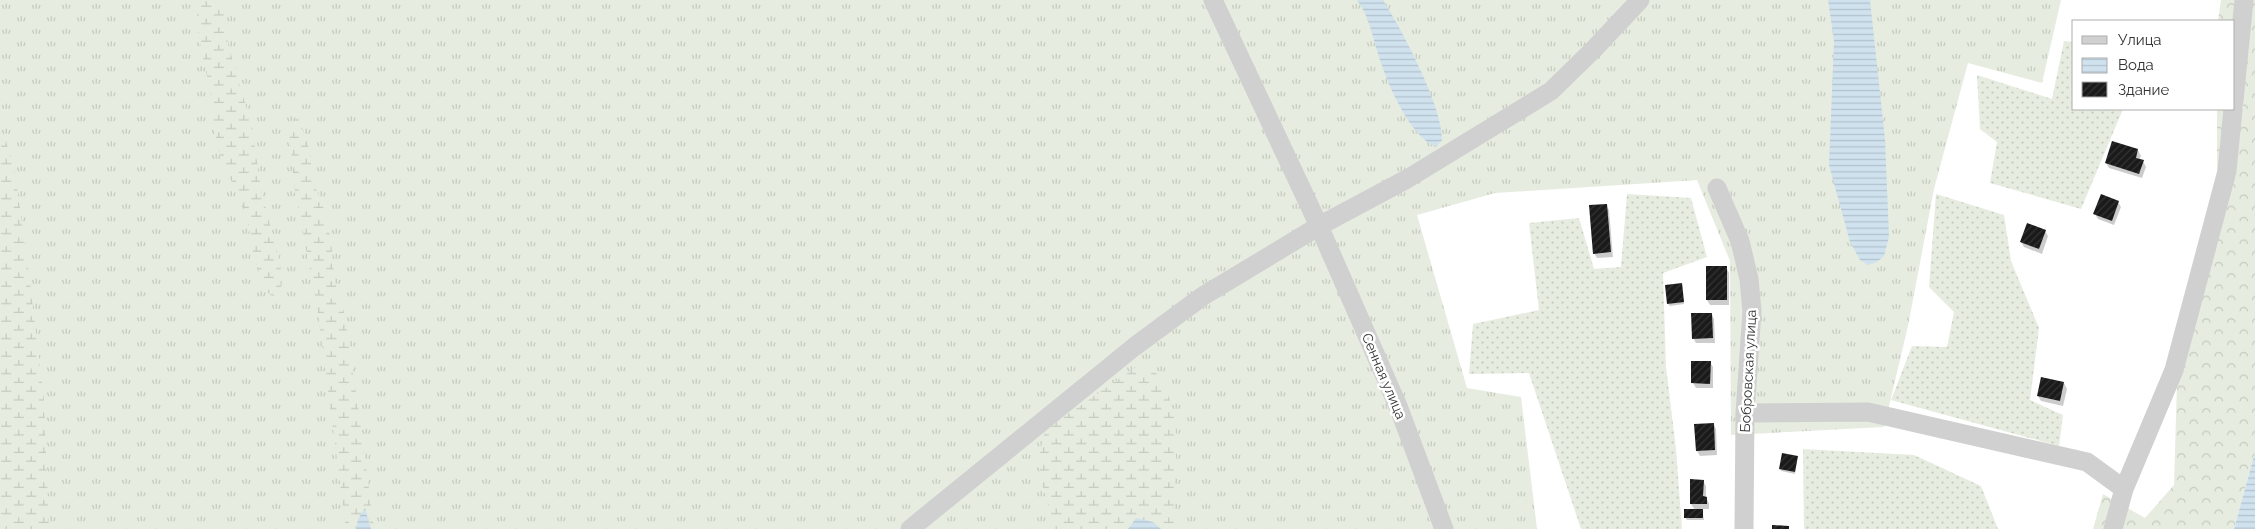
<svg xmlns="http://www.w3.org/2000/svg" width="2255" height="529" font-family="Raleway,sans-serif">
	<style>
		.grass { fill: url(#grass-tufts) }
		.forest { fill: url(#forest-crowns) }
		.wetland { fill: url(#wetland-marsh) }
		.garden { fill: url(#garden-dots) }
		.water { fill: url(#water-rules) }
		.shadow { fill: #0003 }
		.building { fill: url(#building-hatch) }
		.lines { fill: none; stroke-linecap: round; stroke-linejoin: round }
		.minor { stroke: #d0d0d0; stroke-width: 19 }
		.labels { text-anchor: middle; stroke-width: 5; stroke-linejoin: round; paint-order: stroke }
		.street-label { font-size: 14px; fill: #333; stroke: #fff }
	</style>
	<defs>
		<pattern id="grass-tufts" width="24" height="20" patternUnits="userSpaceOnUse" patternTransform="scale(1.25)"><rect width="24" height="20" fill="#e6ecdf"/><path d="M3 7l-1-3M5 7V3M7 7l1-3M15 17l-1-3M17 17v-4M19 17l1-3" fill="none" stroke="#c6cbc0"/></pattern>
		<pattern id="forest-crowns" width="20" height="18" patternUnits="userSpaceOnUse" patternTransform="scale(1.25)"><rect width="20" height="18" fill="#e6ecdf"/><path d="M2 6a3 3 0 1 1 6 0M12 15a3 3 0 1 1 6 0" fill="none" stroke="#c6cbc0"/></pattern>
		<pattern id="wetland-marsh" width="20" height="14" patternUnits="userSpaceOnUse" patternTransform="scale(1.25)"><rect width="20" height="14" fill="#e6ecdf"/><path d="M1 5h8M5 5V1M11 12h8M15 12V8" fill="none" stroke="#c6cbc0"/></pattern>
		<pattern id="garden-dots" width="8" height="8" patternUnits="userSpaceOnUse" patternTransform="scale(1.25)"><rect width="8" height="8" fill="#e6ecdf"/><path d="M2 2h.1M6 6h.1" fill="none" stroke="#c6cbc0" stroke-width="1.8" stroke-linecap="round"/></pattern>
		<pattern id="water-rules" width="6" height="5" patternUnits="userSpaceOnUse" patternTransform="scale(1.25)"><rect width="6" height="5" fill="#cfe2ee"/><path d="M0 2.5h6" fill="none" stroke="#b2c2cd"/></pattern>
		<pattern id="building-hatch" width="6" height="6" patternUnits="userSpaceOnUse" patternTransform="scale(1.25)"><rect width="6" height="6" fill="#1a1a1a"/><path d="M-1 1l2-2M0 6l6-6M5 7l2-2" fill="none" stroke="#333"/></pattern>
	</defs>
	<rect width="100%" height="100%" fill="#fff"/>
	<path class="grass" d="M 0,0 L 2061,0 L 2042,83 L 1968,63 L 1934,189 L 1908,326 L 1884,427 L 1731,435 L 1730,261 L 1697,180 L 1495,193 L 1417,215 L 1467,388 L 1521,397 L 1537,529 L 0,529 Z"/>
	<path class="forest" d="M 2221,0 L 2255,0 L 2255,452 L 2234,529 L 2093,529 L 2103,494 L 2145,518 L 2174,485 L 2178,349 L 2217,176 L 2217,109 L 2234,109 L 2234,21 L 2218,21 Z"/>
	<path class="wetland" d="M 197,0 L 224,0 L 228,44 L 252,127 L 261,190 L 280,263 L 282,282 L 278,302 L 264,289 L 253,252 L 246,212 L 221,159 L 212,121 L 212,101 L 197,27 Z
		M 298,114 L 309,149 L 314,185 L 322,202 L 331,239 L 334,278 L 344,312 L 358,406 L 374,529 L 371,529 L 369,516 L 358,519 L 356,529 L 346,529 L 317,306 L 295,192 L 289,131 Z
		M 0,131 L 6,141 L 16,179 L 29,274 L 44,400 L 49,529 L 0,529 Z
		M 1138,366 C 1143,368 1152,370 1156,373 C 1158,375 1160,380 1162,383 C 1188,426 1169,481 1175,529 L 1130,525 L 1128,529 L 1055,529 C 1045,491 1032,468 1046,429 Z"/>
	<path class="garden" d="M 2064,41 L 2074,42 L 2074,109 L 2123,109 L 2081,209 L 1990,183 L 1997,142 L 1980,129 L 1977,75 L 2052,99 Z
		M 1627,194 L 1691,198 L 1707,257 L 1663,273 L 1666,367 L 1676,449 L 1682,529 L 1581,529 L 1529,373 L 1469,374 L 1473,324 L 1539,310 L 1529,223 L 1579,218 L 1594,269 L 1621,267 Z
		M 1936,194 L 2004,215 L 2011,261 L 2039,328 L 2030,400 L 2063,415 L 2059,446 L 1891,400 L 1912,346 L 1947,347 L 1954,312 L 1929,287 Z
		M 1803,449 L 1914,455 L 1981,486 L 1998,529 L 1804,529 Z"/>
	<path class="water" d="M 1357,0 L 1383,0 C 1402,30 1443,107 1442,140 L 1436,147 C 1408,135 1387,82 1378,54 C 1372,35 1369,16 1357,0 Z
		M 1828,0 L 1870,0 L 1885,139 L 1889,237 L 1884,256 L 1877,262 L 1868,265 L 1860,260 L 1850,242 L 1829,165 L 1834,41 Z
		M 2255,452 L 2255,529 L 2234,529 Z
		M 365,508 L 371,529 L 356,529 L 358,519 Z
		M 1136,518 L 1153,522 L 1161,529 L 1128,529 Z"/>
	<path class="shadow" d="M 2138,150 L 2141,156 L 2139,160 L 2143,161 L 2146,167 L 2142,178 L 2109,168 L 2106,163 Z
		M 2118,202 L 2121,207 L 2114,225 L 2098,219 L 2095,214 Z
		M 1606,205 L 1609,210 L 1613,257 L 1597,258 L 1594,253 Z
		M 2045,231 L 2048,236 L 2042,254 L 2024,247 L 2021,242 Z
		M 1726,267 L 1729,273 L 1729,305 L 1710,305 L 1707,300 Z
		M 1682,285 L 1684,304 L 1670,306 L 1668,304 Z
		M 1711,314 L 1714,319 L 1715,343 L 1696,343 L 1693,338 Z
		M 1710,362 L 1713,367 L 1713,388 L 1696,388 L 1693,383 Z
		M 2064,383 L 2067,389 L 2063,406 L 2041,401 L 2038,396 Z
		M 1713,424 L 1716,429 L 1717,455 L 1700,456 L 1697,451 Z
		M 1797,457 L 1795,474 L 1781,471 L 1780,469 Z
		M 1703,481 L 1706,486 L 1706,498 L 1709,503 L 1709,509 L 1702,509 L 1704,520 L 1687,520 L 1685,517 L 1695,510 L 1691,504 Z"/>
	<path class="building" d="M 2112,141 L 2138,149 L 2136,158 L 2144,160 L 2139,174 L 2105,163 Z
		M 2101,194 L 2119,201 L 2112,221 L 2093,214 Z
		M 1607,204 L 1611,252 L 1593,254 L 1589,205 Z
		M 2027,223 L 2046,230 L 2039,249 L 2020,242 Z
		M 1706,266 L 1727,266 L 1727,300 L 1706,300 Z
		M 1682,283 L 1684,302 L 1667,304 L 1665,285 Z
		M 1691,313 L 1712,313 L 1713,338 L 1692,339 Z
		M 1691,361 L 1711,361 L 1710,384 L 1691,383 Z
		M 2041,377 L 2064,382 L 2060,401 L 2037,396 Z
		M 1714,423 L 1715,450 L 1696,451 L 1694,424 Z
		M 1782,453 L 1798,456 L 1795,472 L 1779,469 Z
		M 1690,479 L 1704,480 L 1703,496 L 1707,497 L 1707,504 L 1690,504 Z
		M 1684,509 L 1703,509 L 1703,518 L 1684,518 Z
		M 1772,525 L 1789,526 L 1789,529 L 1772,529 Z"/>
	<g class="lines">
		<path class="minor" d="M 1213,0 L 1319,226 L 1398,406 L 1444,529
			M 2234,101 L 2244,0
			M 1717,188 L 1740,241 L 1749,279 L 1752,311 L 1745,413 L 1744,529
			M 1745,413 L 1868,412 L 2087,462 L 2124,489
			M 910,529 L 1134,347 L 1203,296 L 1319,226 L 1407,179 L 1551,91 L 1594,49 L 1640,0
			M 2113,529 L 2124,489 L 2174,370 L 2227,171 L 2233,109"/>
	</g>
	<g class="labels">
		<g class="street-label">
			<text transform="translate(1748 371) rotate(-87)" y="5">Бобровская улица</text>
			<text transform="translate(1384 376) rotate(67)" y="5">Сенная улица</text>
		</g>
	</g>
	<rect x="2072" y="20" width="162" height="90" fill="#ffffff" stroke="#adadad"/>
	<rect x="2082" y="36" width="25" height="8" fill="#d0d0d0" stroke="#adadad"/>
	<text x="2118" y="45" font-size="15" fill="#333333">Улица</text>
	<rect x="2082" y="58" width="25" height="15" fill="url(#water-rules)" stroke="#adadad"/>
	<text x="2118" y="70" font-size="15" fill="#333333">Вода</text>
	<rect x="2082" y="82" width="25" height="15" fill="url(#building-hatch)" stroke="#adadad"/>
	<text x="2118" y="95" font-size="15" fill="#333333">Здание</text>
</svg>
